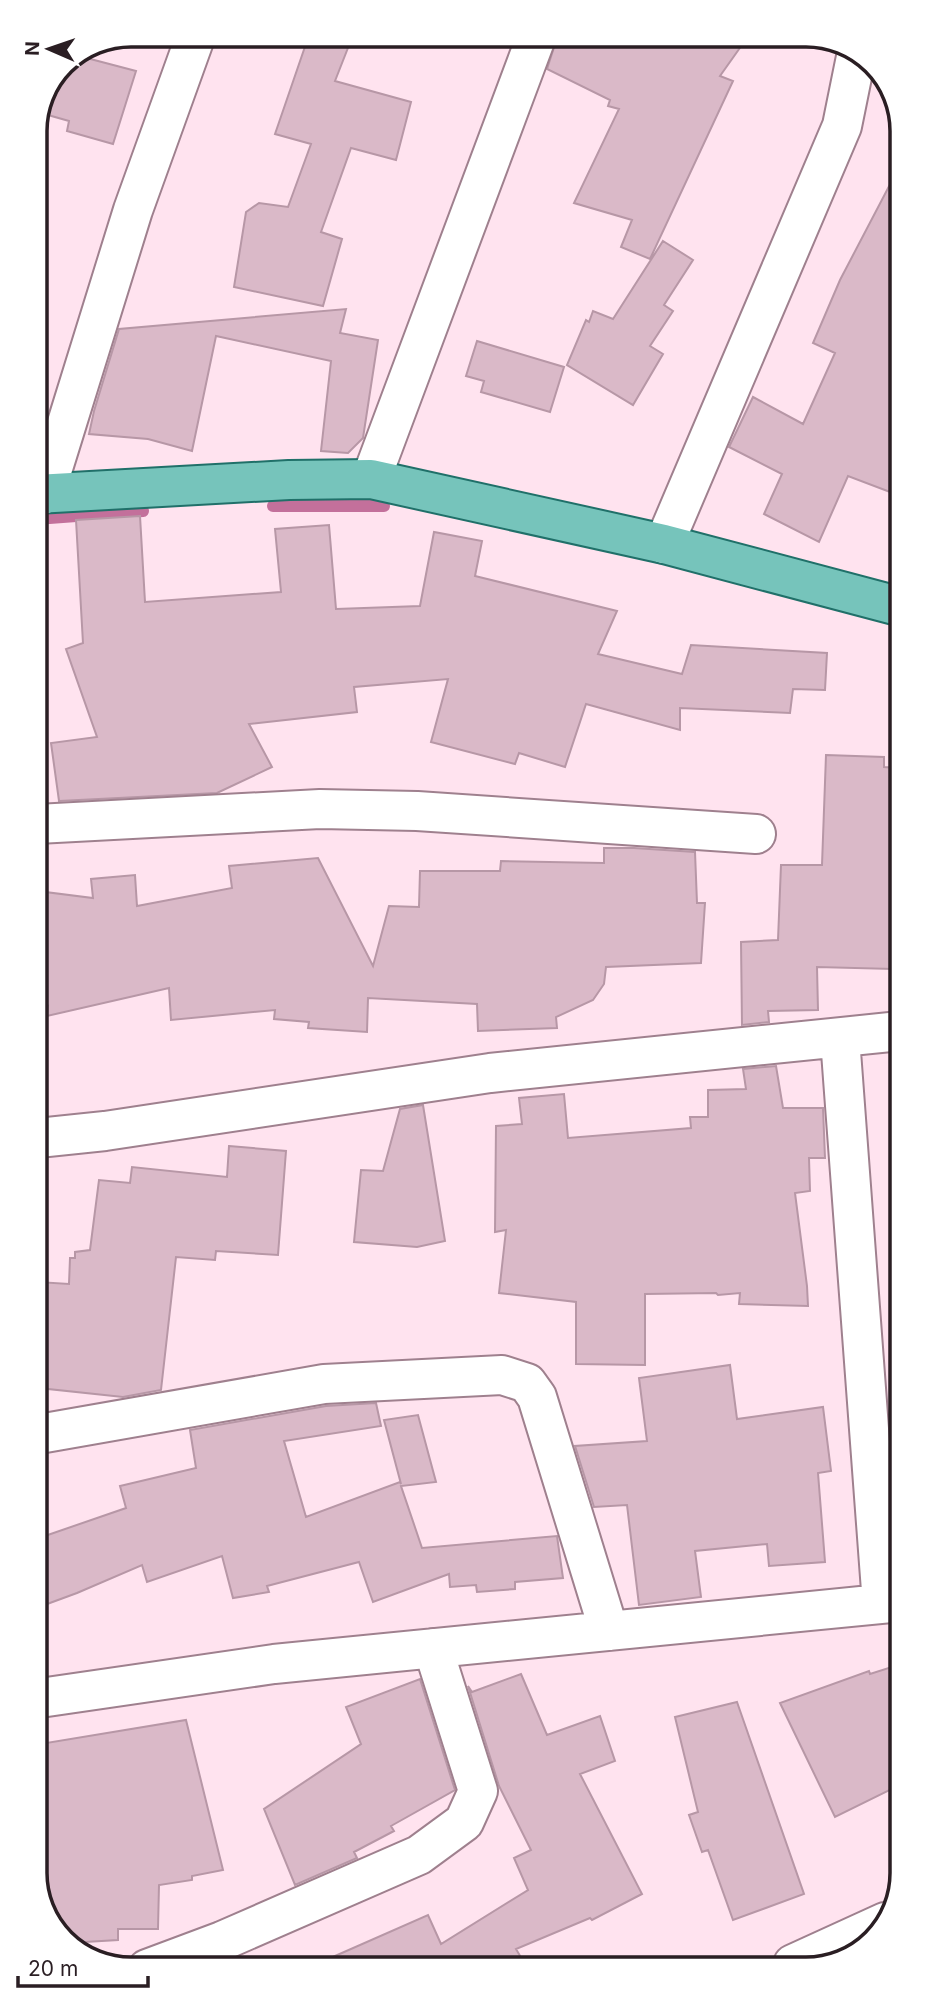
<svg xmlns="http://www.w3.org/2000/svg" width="937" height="2004" font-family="Inter,sans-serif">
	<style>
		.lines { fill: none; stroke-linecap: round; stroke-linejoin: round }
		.stream { stroke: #c3709b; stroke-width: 12 }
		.building { fill: #dab9c8; stroke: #b797a6; stroke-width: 2 }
		.minor-casing { stroke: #9f808e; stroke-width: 42 }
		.major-casing { stroke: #207069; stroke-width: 42 }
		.minor { stroke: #fff; stroke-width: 38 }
		.major { stroke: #76c4bb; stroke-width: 38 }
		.rim { fill: none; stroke: #2a1e23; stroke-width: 3.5 }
	</style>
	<rect width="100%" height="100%" fill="#ffe3ef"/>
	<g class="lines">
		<path class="stream" d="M 273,506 L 384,506
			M 36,519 L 143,511"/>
	</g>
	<path class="building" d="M 309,35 L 353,35 L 335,81 L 411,102 L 396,160 L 351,148 L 321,232 L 342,239 L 323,306 L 234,287 L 246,212 L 259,203 L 288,207 L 311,144 L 275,134 Z
		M 558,35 L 749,35 L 720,76 L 733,81 L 650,259 L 621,247 L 632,220 L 574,203 L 619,109 L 608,106 L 610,100 L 547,69 Z
		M 79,56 L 136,71 L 113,144 L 67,131 L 69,121 L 41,113 L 64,63 Z
		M 897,171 L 898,495 L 848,476 L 819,542 L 764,514 L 782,474 L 729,447 L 753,397 L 803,424 L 835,353 L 813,343 L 840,280 Z
		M 663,241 L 693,260 L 664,305 L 673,311 L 650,346 L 663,354 L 633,405 L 567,365 L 586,320 L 589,322 L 593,311 L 613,319 Z
		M 346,309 L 340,333 L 378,340 L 363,438 L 348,453 L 321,451 L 331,361 L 216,336 L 192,451 L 148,439 L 89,434 L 94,411 L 119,329 Z
		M 477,341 L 564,367 L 550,412 L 481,392 L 484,381 L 466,376 Z
		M 140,516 L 145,602 L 281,592 L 275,529 L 329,525 L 336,609 L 420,606 L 434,532 L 482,541 L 475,576 L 617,611 L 598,654 L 682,674 L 691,645 L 827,653 L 825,690 L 793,689 L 790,713 L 680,708 L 680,730 L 586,704 L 565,767 L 519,753 L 515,764 L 431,742 L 448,679 L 354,687 L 357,712 L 249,724 L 272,767 L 217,793 L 59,801 L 51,743 L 97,737 L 66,649 L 83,643 L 76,520 Z
		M 826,755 L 884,757 L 884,767 L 899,768 L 899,918 L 897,918 L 893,969 L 817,967 L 818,1010 L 768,1011 L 769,1022 L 742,1025 L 741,942 L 778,940 L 781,865 L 822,865 Z
		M 604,848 L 634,848 L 695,852 L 697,903 L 705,903 L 701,963 L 606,967 L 604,984 L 593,1000 L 556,1017 L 557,1028 L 478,1031 L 477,1004 L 368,998 L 367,1032 L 308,1028 L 309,1022 L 274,1019 L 275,1010 L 171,1020 L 169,988 L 47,1016 L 48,1006 L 38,1009 L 37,891 L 93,898 L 91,879 L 135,875 L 137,906 L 232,888 L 229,866 L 318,858 L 373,966 L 389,906 L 419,907 L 420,871 L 500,871 L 501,861 L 604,863 Z
		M 776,1066 L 783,1108 L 823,1108 L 825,1158 L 809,1158 L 810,1191 L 795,1193 L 807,1286 L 808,1306 L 739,1304 L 740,1293 L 718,1295 L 716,1293 L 645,1294 L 645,1365 L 576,1364 L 576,1302 L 499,1293 L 506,1230 L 495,1232 L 496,1126 L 522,1124 L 519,1098 L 564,1094 L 568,1138 L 691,1128 L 690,1117 L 708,1117 L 708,1090 L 746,1089 L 743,1069 Z
		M 423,1105 L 445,1241 L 417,1247 L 354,1242 L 361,1170 L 383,1171 L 400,1109 Z
		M 229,1146 L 286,1151 L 278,1255 L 216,1251 L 215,1260 L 176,1257 L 161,1390 L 123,1397 L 39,1388 L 38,1282 L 69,1284 L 70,1258 L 75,1258 L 75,1252 L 90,1250 L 99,1180 L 130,1183 L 132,1167 L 227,1177 Z
		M 730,1365 L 737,1419 L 823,1407 L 831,1471 L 818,1473 L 825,1562 L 769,1566 L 767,1544 L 695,1551 L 701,1597 L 639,1605 L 627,1505 L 594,1507 L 575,1446 L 647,1441 L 639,1378 Z
		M 376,1403 L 381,1426 L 284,1441 L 306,1517 L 400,1482 L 401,1484 L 384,1420 L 418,1415 L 436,1482 L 401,1486 L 422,1548 L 557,1536 L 563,1578 L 515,1582 L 515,1589 L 477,1592 L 476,1585 L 450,1587 L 449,1574 L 373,1602 L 359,1562 L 267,1586 L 269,1592 L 233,1598 L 222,1556 L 147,1582 L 142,1565 L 77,1593 L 39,1607 L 39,1538 L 126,1508 L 120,1486 L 196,1468 L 190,1430 L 326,1406 Z
		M 901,1664 L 902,1784 L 835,1817 L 780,1703 L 869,1671 L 870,1674 Z
		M 521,1674 L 547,1735 L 600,1716 L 615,1761 L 580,1774 L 642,1894 L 592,1920 L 590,1918 L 516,1949 L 526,1966 L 310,1967 L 428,1915 L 441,1944 L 528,1890 L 514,1858 L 531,1850 L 499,1786 L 468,1686 L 472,1692 Z
		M 420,1679 L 455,1790 L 391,1826 L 394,1831 L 354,1852 L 357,1858 L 295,1885 L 264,1809 L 361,1744 L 346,1707 Z
		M 737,1702 L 804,1894 L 733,1920 L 708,1850 L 702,1852 L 689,1815 L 698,1812 L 675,1717 Z
		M 186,1720 L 223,1870 L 192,1876 L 192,1880 L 159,1885 L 158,1929 L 118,1929 L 118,1940 L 68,1943 L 40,1904 L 40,1744 Z"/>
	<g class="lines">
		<defs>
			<path id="minor" d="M 371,479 L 537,35
				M 45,494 L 133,210 L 196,35
				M 664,544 L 842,126 L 857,52
				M 37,824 L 320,809 L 417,811 L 756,834
				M 840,1038 L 882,1604
				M 38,1138 L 105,1131 L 490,1073 L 900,1031
				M 39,1434 L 324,1384 L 502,1375 L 527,1383 L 537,1397 L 609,1631
				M 40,1698 L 274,1664 L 901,1602
				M 793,1964 L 885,1922
				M 147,1969 L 222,1941 L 419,1855 L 464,1822 L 478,1791 L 433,1648"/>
			<path id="major" d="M 36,494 L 289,480 L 371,479 L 664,544 L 898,606"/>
		</defs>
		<use href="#minor" class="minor-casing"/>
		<use href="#major" class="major-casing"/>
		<use href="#minor" class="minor"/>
		<use href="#major" class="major"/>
	</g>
	<path d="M0 0H937V2004H0ZM131 47H806A84 84 0 0 1 890 131V1873A84 84 0 0 1 806 1957H131A84 84 0 0 1 47 1873V131A84 84 0 0 1 131 47Z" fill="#fff" fill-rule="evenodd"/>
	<path class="rim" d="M131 47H806A84 84 0 0 1 890 131V1873A84 84 0 0 1 806 1957H131A84 84 0 0 1 47 1873V131A84 84 0 0 1 131 47Z"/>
	<g transform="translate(49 49) rotate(272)" stroke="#ffffff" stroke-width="5" paint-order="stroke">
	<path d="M0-5L12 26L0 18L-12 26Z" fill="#2a1e23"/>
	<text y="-10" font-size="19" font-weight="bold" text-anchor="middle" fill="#2a1e23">N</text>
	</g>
	<path d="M18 1976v10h130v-10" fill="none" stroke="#2a1e23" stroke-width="3.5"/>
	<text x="28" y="1976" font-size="21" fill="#2a1e23" stroke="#ffffff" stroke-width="5" paint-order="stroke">20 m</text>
</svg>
